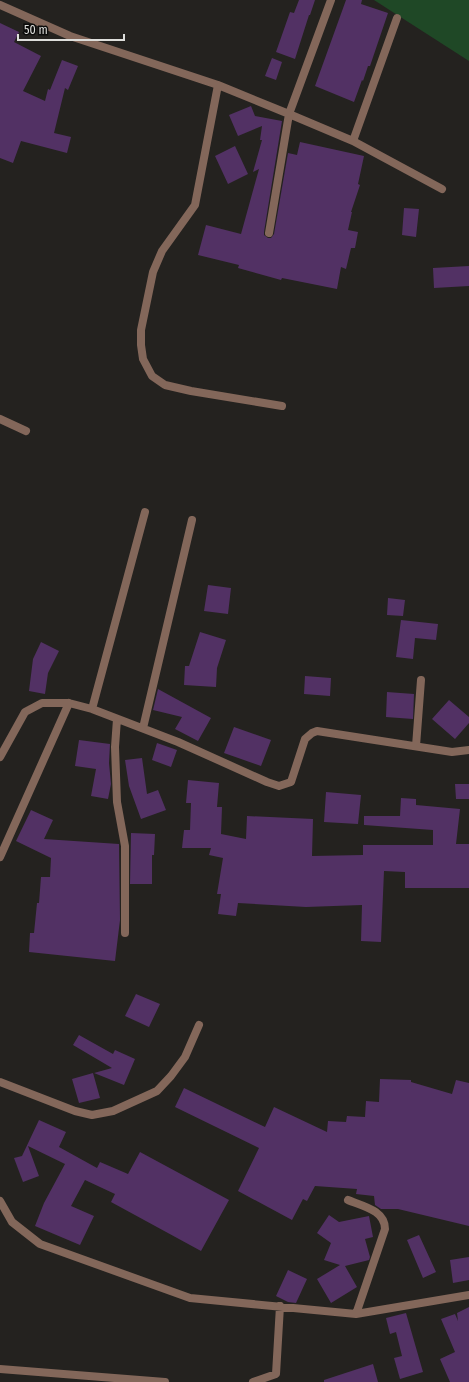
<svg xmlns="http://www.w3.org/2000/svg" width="469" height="1382" font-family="'Fira Sans Condensed',sans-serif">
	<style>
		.green { fill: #1f4826 }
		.building { fill: #523164 }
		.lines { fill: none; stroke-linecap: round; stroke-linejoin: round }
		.street { stroke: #83675a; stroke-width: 8 }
	</style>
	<rect width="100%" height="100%" fill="#24221f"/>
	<path class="green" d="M 374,0 L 469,0 L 469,61 Z"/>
	<path class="building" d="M 299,0 L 315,0 L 310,15 L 309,15 L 295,59 L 276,52 L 290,12 L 294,13 Z
		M 346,0 L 362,0 L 361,4 L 388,13 L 370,66 L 368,66 L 363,81 L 362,80 L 354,102 L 315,86 Z
		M 0,23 L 19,32 L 14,42 L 41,56 L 23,91 L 45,101 L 48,89 L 50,90 L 62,60 L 78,66 L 68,90 L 65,88 L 54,133 L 71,137 L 67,153 L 21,141 L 13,163 L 0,158 Z
		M 272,58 L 282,62 L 276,80 L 265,76 Z
		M 251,106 L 255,116 L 282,121 L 264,232 L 264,235 L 268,238 L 271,238 L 274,234 L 288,153 L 297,155 L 300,142 L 364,156 L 358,184 L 360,185 L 351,212 L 352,212 L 348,230 L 358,232 L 355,248 L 351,248 L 346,269 L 341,267 L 337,289 L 282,278 L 281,280 L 238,268 L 239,265 L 198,255 L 206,225 L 241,234 L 259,169 L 253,172 L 262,140 L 260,140 L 262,126 L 238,136 L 229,115 Z
		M 235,146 L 248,174 L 228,184 L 215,156 Z
		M 404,208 L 419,209 L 416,237 L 402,235 Z
		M 469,266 L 469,286 L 434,288 L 433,268 Z
		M 208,585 L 231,588 L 228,614 L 204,611 Z
		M 388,598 L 405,600 L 403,616 L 387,615 Z
		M 401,620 L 438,624 L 436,640 L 415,638 L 413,659 L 396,657 Z
		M 200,632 L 226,640 L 217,668 L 216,687 L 184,685 L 185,666 L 189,666 Z
		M 41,642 L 59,651 L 48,673 L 45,694 L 29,691 L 33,659 Z
		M 305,676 L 331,678 L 330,696 L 304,694 Z
		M 158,689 L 211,718 L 198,741 L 175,729 L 182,717 L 153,710 Z
		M 387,692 L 414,694 L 413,719 L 386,717 Z
		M 449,700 L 469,717 L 469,723 L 455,739 L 432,719 Z
		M 234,727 L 271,740 L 261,766 L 224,753 Z
		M 79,740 L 110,744 L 109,763 L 111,784 L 108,799 L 91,796 L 96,769 L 75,766 Z
		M 157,743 L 177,750 L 171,767 L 152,760 Z
		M 142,758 L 147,794 L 158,790 L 166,810 L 141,819 L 129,786 L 125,760 Z
		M 188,780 L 219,783 L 217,807 L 222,807 L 221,834 L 246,839 L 247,816 L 313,819 L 312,856 L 363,855 L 363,845 L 433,845 L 433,830 L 364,825 L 364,816 L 400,816 L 401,798 L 416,799 L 416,805 L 460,809 L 456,844 L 469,844 L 469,888 L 405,888 L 405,872 L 384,871 L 381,942 L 361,941 L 362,905 L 306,907 L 238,903 L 236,916 L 218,914 L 221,894 L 217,894 L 223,858 L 209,855 L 211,848 L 182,848 L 184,830 L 190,830 L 191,803 L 186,803 Z
		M 455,784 L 469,784 L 469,799 L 456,799 Z
		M 326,792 L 361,795 L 358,824 L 324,822 Z
		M 31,810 L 53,820 L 44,839 L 119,844 L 120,920 L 115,961 L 29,952 L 30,933 L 34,933 L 37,903 L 39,903 L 41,877 L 50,877 L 51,858 L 16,841 Z
		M 131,833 L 155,834 L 154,855 L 152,855 L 152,884 L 130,884 Z
		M 136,994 L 160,1004 L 149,1027 L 125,1016 Z
		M 79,1035 L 113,1054 L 115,1050 L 135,1059 L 124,1085 L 94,1073 L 112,1068 L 73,1045 Z
		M 93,1073 L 100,1098 L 79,1103 L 72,1079 Z
		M 380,1079 L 411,1080 L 411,1082 L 452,1094 L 456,1080 L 469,1083 L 469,1226 L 398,1209 L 381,1209 L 375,1205 L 374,1196 L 356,1194 L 357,1189 L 315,1186 L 307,1201 L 303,1199 L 292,1220 L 238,1191 L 259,1148 L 175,1107 L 184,1088 L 265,1127 L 274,1107 L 327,1132 L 328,1121 L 346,1122 L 347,1116 L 365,1117 L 366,1101 L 379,1102 Z
		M 39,1120 L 66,1132 L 59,1147 L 97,1168 L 100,1162 L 128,1174 L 140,1152 L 229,1200 L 201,1251 L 111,1202 L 115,1194 L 85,1180 L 71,1206 L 94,1216 L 80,1245 L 35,1226 L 44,1203 L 65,1164 L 28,1146 L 39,1176 L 23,1182 L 14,1158 L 22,1156 Z
		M 329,1215 L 339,1222 L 369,1216 L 373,1237 L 365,1239 L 370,1257 L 369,1260 L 345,1266 L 357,1287 L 331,1303 L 317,1279 L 340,1265 L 324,1260 L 331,1243 L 317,1233 Z
		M 419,1235 L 436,1272 L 423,1278 L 407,1240 Z
		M 469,1257 L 469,1280 L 453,1283 L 450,1260 Z
		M 288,1270 L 307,1279 L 296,1303 L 288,1302 L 276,1296 Z
		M 469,1307 L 469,1382 L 450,1382 L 440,1359 L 455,1352 L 441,1319 L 455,1314 L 458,1321 L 457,1313 Z
		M 406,1313 L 423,1372 L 400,1379 L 394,1358 L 402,1356 L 396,1332 L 390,1334 L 386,1318 Z
		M 373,1364 L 378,1382 L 324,1382 L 324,1380 Z"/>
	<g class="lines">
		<path class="street" d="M 0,5 L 70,36 L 218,85 L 289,114 L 353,141 L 442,189
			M 218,85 L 195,205 L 162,251 L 153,272 L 141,330 L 141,345 L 143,359 L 152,376 L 165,385 L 191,391 L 282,406
			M 353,141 L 397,18
			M 269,233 L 289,114 L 331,0
			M 0,419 L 26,431
			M 92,709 L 145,512
			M 117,719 L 115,747 L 117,802 L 125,846 L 125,933
			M 143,728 L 192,520
			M 416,746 L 421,680
			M 0,757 L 25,712 L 42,703 L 69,703 L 92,709 L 178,742 L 267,782 L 279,786 L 291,782 L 305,739 L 312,733 L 317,731 L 452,752 L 469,750
			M 0,857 L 69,703
			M 0,1082 L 75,1111 L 92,1115 L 113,1111 L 157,1091 L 171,1076 L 185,1057 L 199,1025
			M 348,1200 C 362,1206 385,1210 385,1229 L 356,1314
			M 0,1201 L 12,1222 L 40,1244 L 190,1298 L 356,1314 L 469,1295
			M 0,1369 L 165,1382
			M 253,1382 L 276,1374 L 280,1306"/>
	</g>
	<path d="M18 34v6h106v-6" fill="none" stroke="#dededb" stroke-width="2"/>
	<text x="24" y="34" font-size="12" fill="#dededb" stroke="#0c0c0b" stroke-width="3" paint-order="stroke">50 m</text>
</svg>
